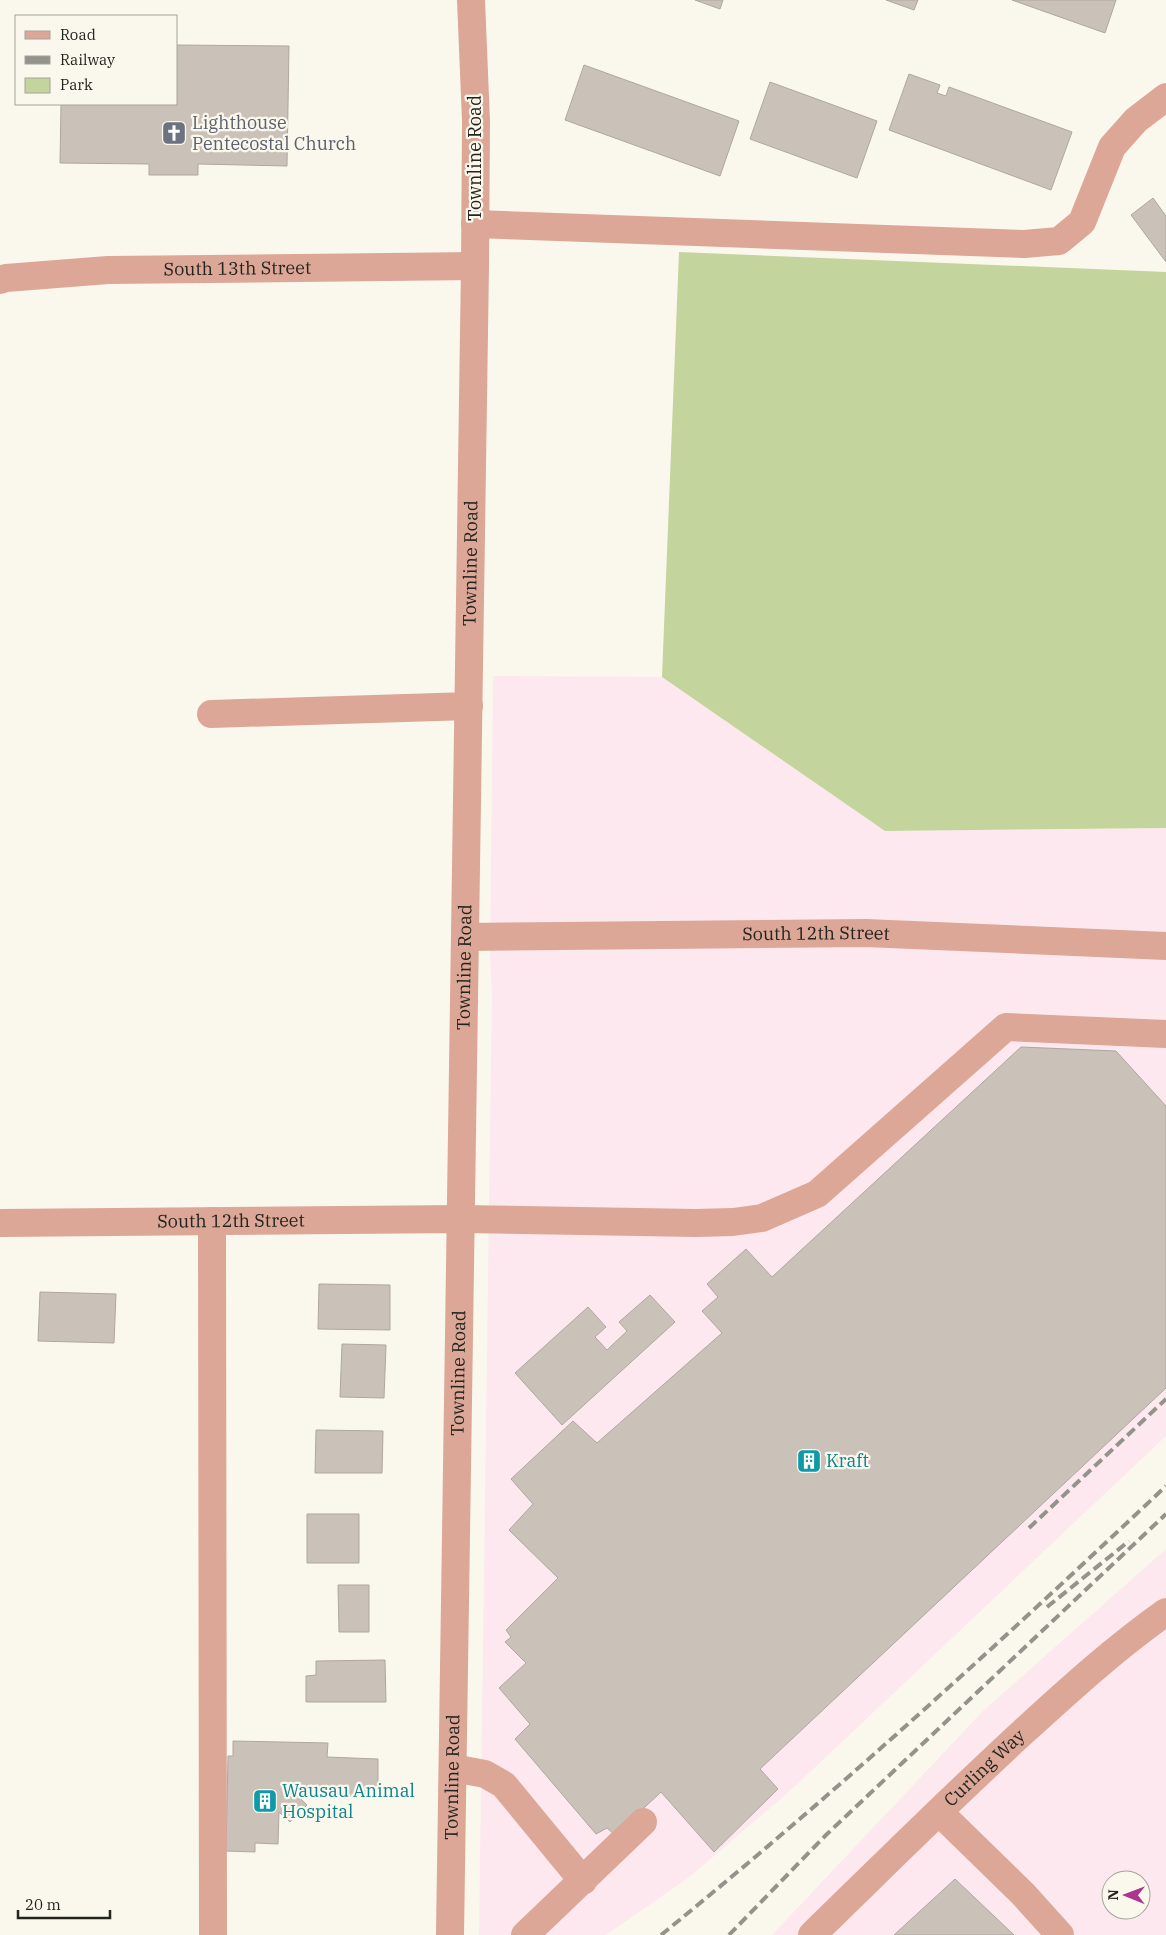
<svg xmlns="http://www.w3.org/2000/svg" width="1166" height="1935" font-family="'IBM Plex Serif',serif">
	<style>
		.industrial { fill: #fce8ee; fill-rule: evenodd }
		.green { fill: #c4d49d }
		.building { fill: #cac2b9; stroke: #afa79f }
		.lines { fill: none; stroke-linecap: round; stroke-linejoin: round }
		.minor { stroke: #dca797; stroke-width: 28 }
		.rail { stroke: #94938b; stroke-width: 4; stroke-dasharray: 10 5; stroke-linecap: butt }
		.labels { text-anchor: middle; stroke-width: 4.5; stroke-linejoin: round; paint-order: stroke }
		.worship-label { font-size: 18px; fill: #5b616d; stroke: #faf8ed; text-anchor: start }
		.street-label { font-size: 18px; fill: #24241f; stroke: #faf8ed }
		.culture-label { font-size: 18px; fill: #0d838f; stroke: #faf8ed; text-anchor: start }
	</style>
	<rect width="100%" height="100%" fill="#faf8ed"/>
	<path class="industrial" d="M 493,676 L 662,677 L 885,831 L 1166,828 L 1166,1436 L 791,1790 L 688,1878 L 606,1935 L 479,1935 L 492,993 L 490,956 Z
		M 1166,1549 L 1166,1935 L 772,1935 L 983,1711 ZM 1111,1880 L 1141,1880 L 1141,1910 L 1111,1910 Z"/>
	<path class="green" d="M 679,252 L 1166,272 L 1166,828 L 885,831 L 662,677 Z"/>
	<path class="building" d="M 695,0 L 723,0 L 720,9 Z
		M 886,0 L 918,0 L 914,10 Z
		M 1012,0 L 1116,0 L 1105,33 Z
		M 176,45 L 289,46 L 287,166 L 198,164 L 198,175 L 149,175 L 149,164 L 60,163 L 61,104 L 176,104 Z
		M 584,65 L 739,121 L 720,176 L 565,120 Z
		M 909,74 L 940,85 L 937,93 L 946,96 L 949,87 L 1072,132 L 1051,190 L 889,130 Z
		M 770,82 L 877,121 L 857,178 L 750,139 Z
		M 1153,198 L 1166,216 L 1166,262 L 1131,215 Z
		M 1021,1047 L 1116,1051 L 1166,1106 L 1166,1388 L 760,1769 L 778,1789 L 714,1852 L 661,1792 L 615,1835 L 607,1828 L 596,1834 L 515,1739 L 530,1724 L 499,1688 L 526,1663 L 505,1642 L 511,1637 L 506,1630 L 558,1578 L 509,1530 L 533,1504 L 511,1479 L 573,1421 L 597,1443 L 722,1333 L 702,1311 L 718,1297 L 707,1284 L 746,1249 L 772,1277 Z
		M 319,1284 L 390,1285 L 390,1330 L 318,1329 Z
		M 40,1292 L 116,1294 L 114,1343 L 38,1341 Z
		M 650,1295 L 675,1322 L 562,1425 L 515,1373 L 588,1307 L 606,1327 L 595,1337 L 607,1350 L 627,1331 L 619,1322 Z
		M 342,1344 L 386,1345 L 384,1398 L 340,1397 Z
		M 316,1430 L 383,1431 L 382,1473 L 315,1473 Z
		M 307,1514 L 359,1514 L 359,1563 L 307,1563 Z
		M 338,1585 L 369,1585 L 369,1632 L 339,1632 Z
		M 385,1660 L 386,1702 L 306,1702 L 306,1676 L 316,1675 L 316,1661 Z
		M 233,1741 L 328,1743 L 327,1757 L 378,1759 L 378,1796 L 298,1796 L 307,1805 L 290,1822 L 279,1812 L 278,1844 L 255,1843 L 255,1852 L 226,1851 L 228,1756 L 233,1756 Z
		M 955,1879 L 1014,1935 L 894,1935 Z"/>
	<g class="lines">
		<g class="minor">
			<path d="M 475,224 L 1024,244 L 1059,241 L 1082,222 L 1112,147 L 1136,120 L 1166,97"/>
			<path id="s1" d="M 0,280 L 6,278 L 108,270 L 475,266"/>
			<path d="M 211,714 L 469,706"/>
			<path id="s2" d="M 466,937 L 866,933 L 1166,946"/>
			<path d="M 212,1221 L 213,1935"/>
			<path id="s3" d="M 0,1223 L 462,1219 L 696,1223 L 733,1222 L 762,1218 L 817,1194 L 1006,1027 L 1166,1034"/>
			<path d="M 453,1768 L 485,1774 L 504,1785 L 583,1881"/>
			<path d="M 939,1812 L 1023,1894 L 1060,1935"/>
			<path id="s4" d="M 450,1935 L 475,266 L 476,121 L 471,0"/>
			<path d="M 525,1935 L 643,1822"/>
			<path id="s5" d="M 812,1935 C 882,1867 951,1798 1023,1732 C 1069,1690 1115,1648 1166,1612"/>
		</g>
		<path class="rail" d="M 1029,1528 L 1166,1399
			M 1047,1607 L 1129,1541
			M 661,1935 C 836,1793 1002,1641 1166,1486
			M 729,1935 L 826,1835 L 1166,1514"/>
	</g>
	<defs>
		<symbol id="church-square" viewBox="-11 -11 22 22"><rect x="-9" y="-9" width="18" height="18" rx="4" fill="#6b7280" stroke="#faf8ed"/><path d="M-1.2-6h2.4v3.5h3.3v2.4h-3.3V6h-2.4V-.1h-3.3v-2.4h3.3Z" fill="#fff"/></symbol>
		<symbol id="building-square" viewBox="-11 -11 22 22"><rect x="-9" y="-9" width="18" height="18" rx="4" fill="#0f9aa8" stroke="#faf8ed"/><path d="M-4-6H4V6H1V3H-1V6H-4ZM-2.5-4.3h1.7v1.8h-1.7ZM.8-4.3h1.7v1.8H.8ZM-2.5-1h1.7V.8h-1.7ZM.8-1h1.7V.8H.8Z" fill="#fff"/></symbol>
	</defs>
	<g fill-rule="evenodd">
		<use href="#church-square" x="160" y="119" width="28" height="28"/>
		<use href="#building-square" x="795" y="1447" width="28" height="28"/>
		<use href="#building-square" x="251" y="1787" width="28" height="28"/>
	</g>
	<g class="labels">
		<g class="worship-label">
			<text x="192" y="129">Lighthouse<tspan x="192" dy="21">Pentecostal Church</tspan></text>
		</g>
		<g class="street-label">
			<text transform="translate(475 158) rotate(-90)" y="6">Townline Road</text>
			<text dy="6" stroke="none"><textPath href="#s1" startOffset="238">South 13th Street</textPath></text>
			<text dy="6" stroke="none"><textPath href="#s4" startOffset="1372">Townline Road</textPath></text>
			<text dy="6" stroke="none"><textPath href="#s2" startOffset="350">South 12th Street</textPath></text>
			<text dy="6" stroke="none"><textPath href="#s4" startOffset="968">Townline Road</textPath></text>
			<text dy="6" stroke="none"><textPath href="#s3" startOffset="231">South 12th Street</textPath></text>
			<text dy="6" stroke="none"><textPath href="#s4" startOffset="562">Townline Road</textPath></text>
			<text dy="6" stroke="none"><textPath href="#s5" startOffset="240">Curling Way</textPath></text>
			<text dy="6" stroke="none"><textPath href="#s4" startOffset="158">Townline Road</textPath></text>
		</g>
		<g class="culture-label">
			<text x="826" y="1467">Kraft</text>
			<text x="282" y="1797">Wausau Animal<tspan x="282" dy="21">Hospital</tspan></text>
		</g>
	</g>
	<rect x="15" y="15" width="162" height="90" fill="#faf8ed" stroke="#a4a39b"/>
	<rect x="25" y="31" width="25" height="8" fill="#dca797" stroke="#a4a39b"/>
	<text x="60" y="40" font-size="15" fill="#24241f">Road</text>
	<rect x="25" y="56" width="25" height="8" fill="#94938b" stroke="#a4a39b"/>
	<text x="60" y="65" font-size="15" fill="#24241f">Railway</text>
	<rect x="25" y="78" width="25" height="15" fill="#c4d49d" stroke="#a4a39b"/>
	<text x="60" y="90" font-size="15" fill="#24241f">Park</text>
	<g transform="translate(1126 1895) rotate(271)"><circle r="24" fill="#faf8ed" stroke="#a4a39b"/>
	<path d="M0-4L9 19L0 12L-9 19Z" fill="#aa368f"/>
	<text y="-8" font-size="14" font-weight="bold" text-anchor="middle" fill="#24241f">N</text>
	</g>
	<path d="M18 1910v8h92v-8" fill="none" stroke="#24241f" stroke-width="2.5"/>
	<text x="25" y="1910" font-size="15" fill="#24241f" stroke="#faf8ed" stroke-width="4" paint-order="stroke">20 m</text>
</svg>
